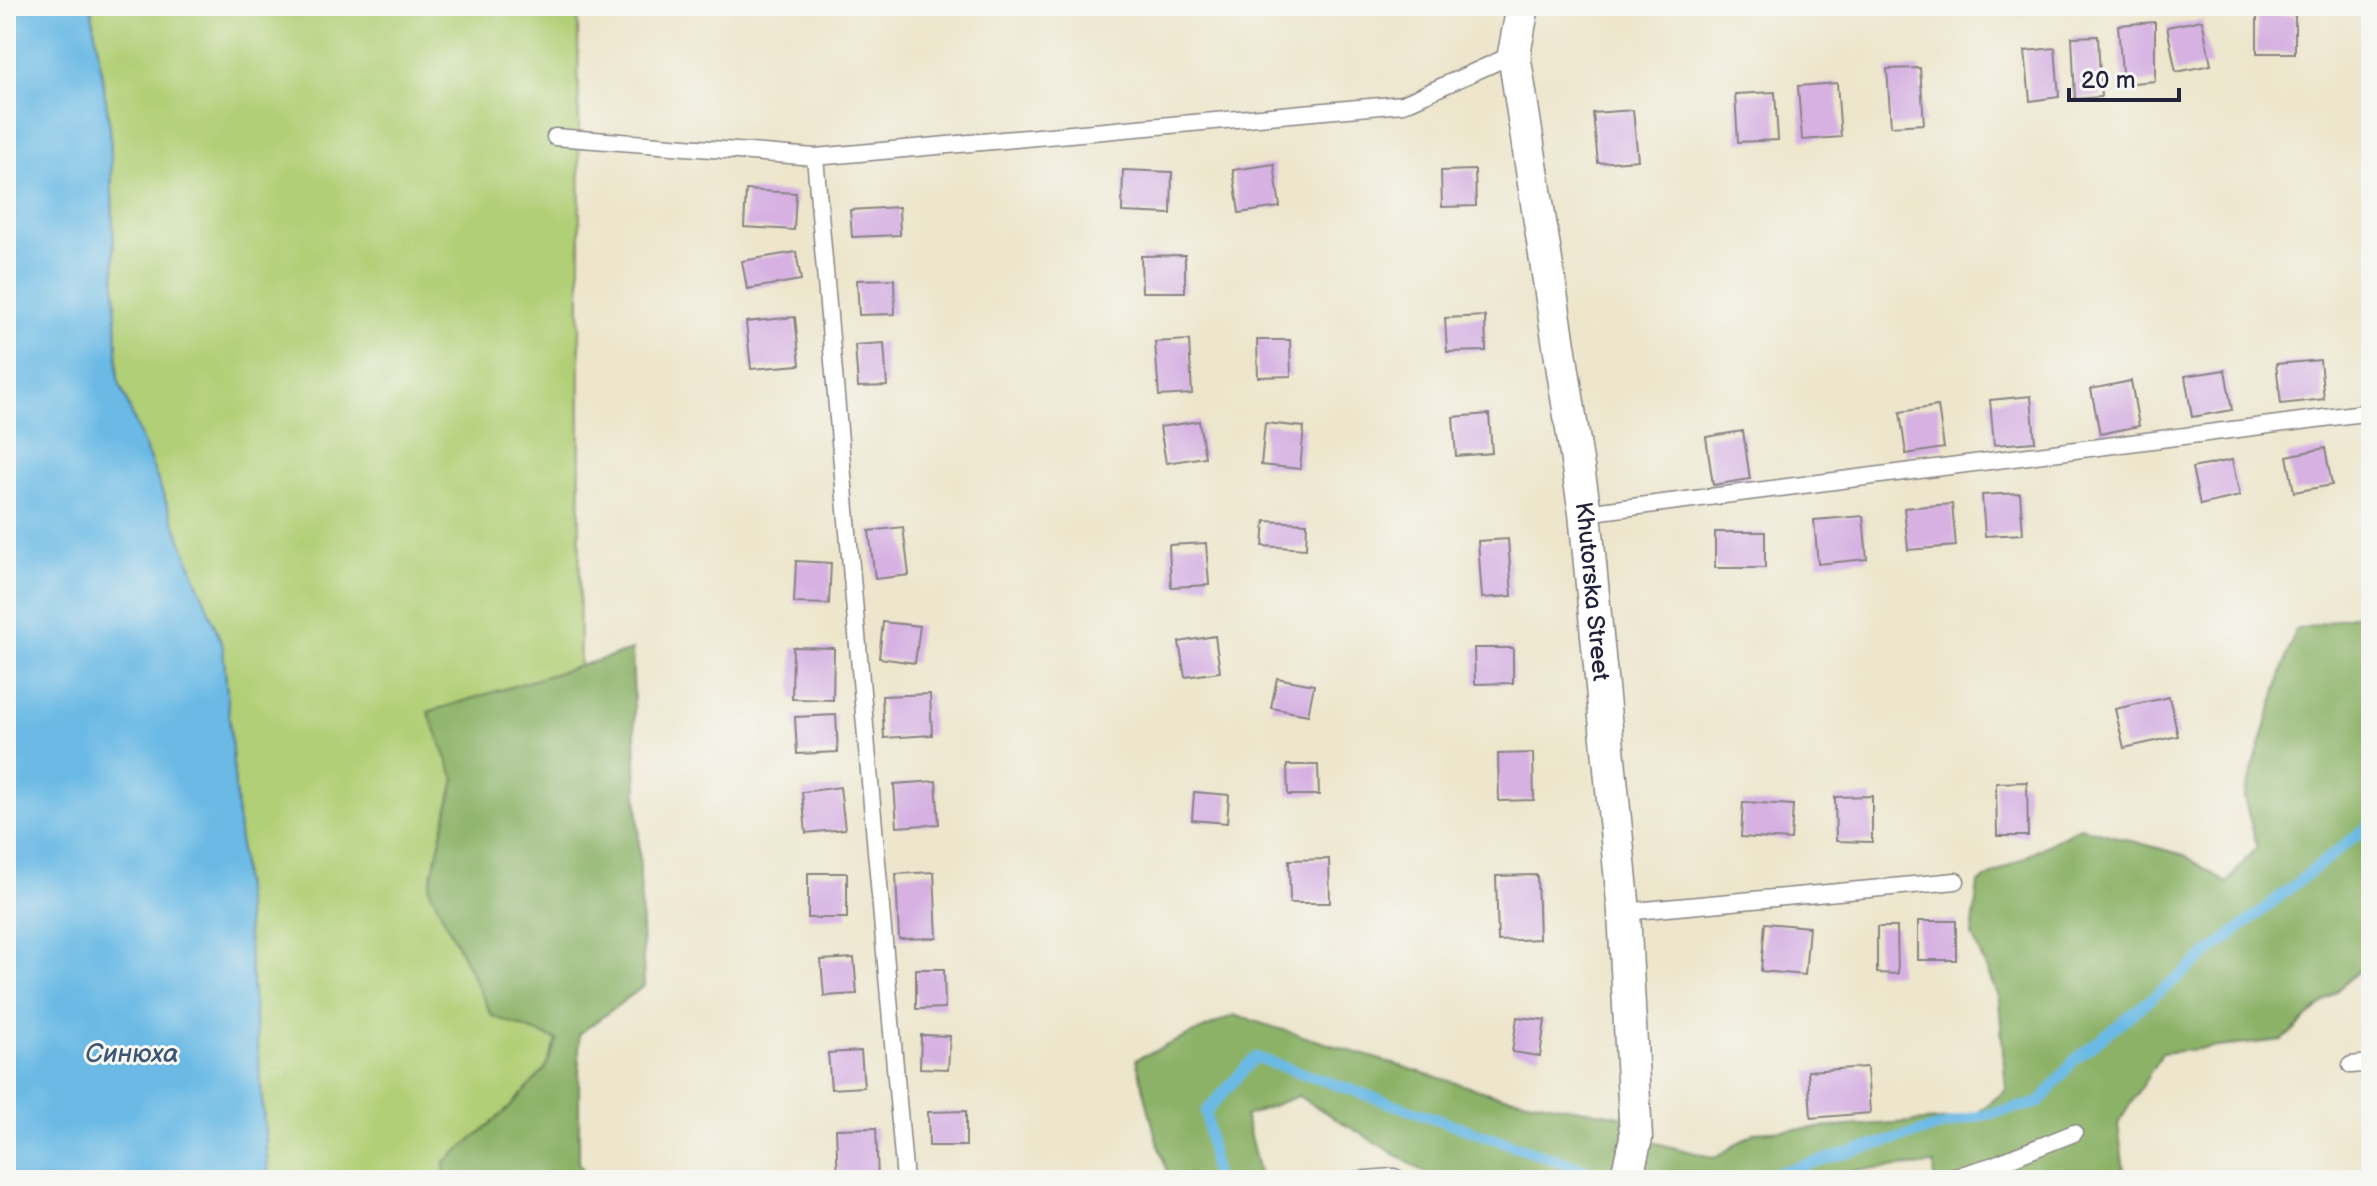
<svg xmlns="http://www.w3.org/2000/svg" width="2377" height="1186" font-family="'Balsamiq Sans',sans-serif">
	<style>
		.green { fill: #b1cf76; stroke: #6a7858; stroke-width: 2 }
		.forest { fill: #8cb267; stroke: #576a51; stroke-width: 2 }
		.water { fill: #6bbae5; stroke: #466e90; stroke-width: 2 }
		.lines { fill: none; stroke-linecap: round; stroke-linejoin: round }
		.stream { stroke: #6bbae5; stroke-width: 11 }
		.building { fill: #d6b1e2 }
		.service-casing { stroke: #888484; stroke-width: 19 }
		.minor-casing { stroke: #888484; stroke-width: 35 }
		.service { stroke: #fff; stroke-width: 16 }
		.minor { stroke: #fff; stroke-width: 32 }
		.labels { text-anchor: middle; stroke-width: 6; stroke-linejoin: round; paint-order: stroke }
		.street-label { font-size: 24px; fill: #22223b; stroke: #f6f6f2 }
		.water-label { font-size: 26px; font-style: italic; fill: #3c5776; stroke: #f6f6f2 }
	</style>
	<rect width="100%" height="100%" fill="#f6f6f2"/>
	<filter id="ink" filterUnits="userSpaceOnUse"><feTurbulence type="fractalNoise" baseFrequency=".0125" numOctaves="2"/><feDisplacementMap in="SourceGraphic" scale="16" xChannelSelector="R" yChannelSelector="G"/><feConvolveMatrix kernelMatrix="1 2 1 2 8 2 1 2 1" color-interpolation-filters="sRGB"/></filter>
	<filter id="wash" filterUnits="userSpaceOnUse"><feTurbulence type="fractalNoise" baseFrequency=".006" numOctaves="4" result="noise"/><feDisplacementMap in="SourceGraphic" scale="32" xChannelSelector="R" yChannelSelector="G"/><feGaussianBlur stdDeviation="1.8" result="paint"/><feColorMatrix in="noise" values="0 0 0 0 0 0 0 0 0 0 0 0 0 0 0 0 0 1.4 0 .05"/><feComposite in="paint" operator="in"/></filter>
	<g filter="url(#wash)">
		<rect width="100%" height="100%" fill="#ede6cc"/>
		<path class="green" d="M 91,6 L 578,6 L 580,239 L 579,1180 L 269,1180 L 223,647 L 118,379 L 110,127 Z"/>
		<path class="forest" d="M 2360,614 L 2371,630 L 2371,959 L 2283,1040 L 2162,1053 L 2118,1124 L 2125,1180 L 1934,1180 L 1935,1164 L 1850,1171 L 1847,1180 L 1438,1180 L 1298,1096 L 1245,1116 L 1261,1180 L 1170,1180 L 1156,1138 L 1136,1059 L 1234,1015 L 1492,1094 L 1639,1119 L 1636,1138 L 1715,1158 L 1755,1132 L 1971,1118 L 2006,1090 L 1999,999 L 1972,935 L 1978,883 L 2080,827 L 2184,855 L 2227,883 L 2257,846 L 2244,798 L 2295,630 Z
			M 632,650 L 644,986 L 579,1034 L 579,1162 L 588,1180 L 445,1180 L 444,1163 L 509,1108 L 545,1069 L 557,1040 L 492,1016 L 429,888 L 455,779 L 428,712 Z"/>
		<path class="water" d="M 6,6 L 91,6 L 110,127 L 118,379 L 223,647 L 269,1180 L 6,1180 Z"/>
		<g class="lines">
			<path class="stream" d="M 1215,1180 L 1206,1112 L 1255,1057 L 1595,1173
				M 1751,1180 L 1971,1118 L 2039,1103 L 2074,1060 L 2371,824"/>
		</g>
		<g id="blocks">
			<path class="building" d="M 2257,15 L 2295,15 L 2295,53 L 2257,53 Z
				M 2202,20 L 2211,65 L 2176,72 L 2167,27 Z
				M 2155,22 L 2155,81 L 2123,84 L 2118,25 Z
				M 2098,36 L 2101,97 L 2075,99 L 2072,37 Z
				M 2055,48 L 2059,97 L 2030,101 L 2025,51 Z
				M 1920,68 L 1924,124 L 1891,126 L 1887,69 Z
				M 1837,83 L 1841,137 L 1802,140 L 1798,86 Z
				M 1775,92 L 1778,140 L 1738,142 L 1735,94 Z
				M 1633,110 L 1638,160 L 1598,163 L 1593,113 Z
				M 1274,164 L 1280,207 L 1239,213 L 1233,170 Z
				M 1123,170 L 1172,172 L 1171,214 L 1122,212 Z
				M 1475,170 L 1476,206 L 1442,207 L 1441,171 Z
				M 746,190 L 796,193 L 794,230 L 744,227 Z
				M 899,207 L 900,235 L 852,237 L 850,210 Z
				M 796,252 L 801,280 L 747,289 L 742,261 Z
				M 1185,255 L 1185,292 L 1142,292 L 1141,256 Z
				M 894,279 L 895,314 L 859,315 L 857,280 Z
				M 1485,316 L 1486,351 L 1447,352 L 1445,318 Z
				M 795,317 L 800,365 L 751,369 L 746,322 Z
				M 1189,340 L 1192,394 L 1159,396 L 1155,342 Z
				M 1257,340 L 1290,340 L 1291,376 L 1258,377 Z
				M 884,343 L 887,386 L 858,387 L 855,345 Z
				M 2320,360 L 2324,399 L 2281,404 L 2276,364 Z
				M 2225,370 L 2232,410 L 2192,417 L 2185,376 Z
				M 2131,381 L 2139,426 L 2100,434 L 2091,389 Z
				M 2031,396 L 2035,442 L 1994,445 L 1990,400 Z
				M 1938,406 L 1944,448 L 1906,454 L 1900,412 Z
				M 1489,414 L 1492,453 L 1456,456 L 1453,417 Z
				M 1199,421 L 1205,457 L 1166,463 L 1160,427 Z
				M 1265,423 L 1304,427 L 1300,469 L 1261,465 Z
				M 1743,431 L 1750,479 L 1713,485 L 1706,437 Z
				M 2325,448 L 2332,485 L 2294,492 L 2287,456 Z
				M 2232,460 L 2240,496 L 2200,505 L 2192,468 Z
				M 2020,493 L 2023,534 L 1985,536 L 1982,495 Z
				M 1952,504 L 1956,546 L 1908,550 L 1904,508 Z
				M 1863,516 L 1867,559 L 1818,564 L 1814,520 Z
				M 1265,521 L 1307,523 L 1306,549 L 1263,546 Z
				M 903,527 L 909,575 L 875,579 L 869,531 Z
				M 1715,532 L 1765,532 L 1765,568 L 1715,568 Z
				M 1508,539 L 1512,596 L 1482,598 L 1478,541 Z
				M 1206,543 L 1209,585 L 1171,587 L 1169,545 Z
				M 796,561 L 831,563 L 829,604 L 794,603 Z
				M 883,622 L 920,626 L 915,663 L 879,658 Z
				M 1215,636 L 1220,672 L 1185,677 L 1179,642 Z
				M 793,647 L 834,648 L 833,700 L 792,699 Z
				M 1474,648 L 1513,648 L 1513,683 L 1475,684 Z
				M 1277,678 L 1314,685 L 1308,715 L 1271,708 Z
				M 930,694 L 932,735 L 884,738 L 882,696 Z
				M 2169,697 L 2178,736 L 2124,748 L 2115,709 Z
				M 836,715 L 838,752 L 797,754 L 795,717 Z
				M 1533,753 L 1534,800 L 1499,801 L 1498,754 Z
				M 1287,765 L 1318,765 L 1319,795 L 1288,795 Z
				M 936,781 L 939,824 L 897,827 L 894,784 Z
				M 2027,782 L 2028,836 L 1997,836 L 1996,783 Z
				M 840,787 L 845,829 L 806,833 L 802,792 Z
				M 1194,792 L 1229,795 L 1227,823 L 1192,820 Z
				M 1872,796 L 1872,842 L 1836,841 L 1835,797 Z
				M 1743,802 L 1793,805 L 1791,840 L 1741,837 Z
				M 1329,859 L 1330,903 L 1290,903 L 1289,860 Z
				M 934,872 L 937,938 L 899,939 L 896,874 Z
				M 808,873 L 847,873 L 847,918 L 808,918 Z
				M 1537,875 L 1539,939 L 1498,941 L 1496,876 Z
				M 1918,921 L 1956,921 L 1956,960 L 1918,960 Z
				M 1765,923 L 1809,927 L 1805,975 L 1761,971 Z
				M 1877,927 L 1897,927 L 1898,974 L 1877,973 Z
				M 854,958 L 857,994 L 824,996 L 821,960 Z
				M 916,969 L 944,969 L 945,1008 L 916,1009 Z
				M 1517,1017 L 1545,1020 L 1540,1056 L 1512,1052 Z
				M 921,1035 L 950,1036 L 948,1069 L 920,1068 Z
				M 861,1051 L 864,1087 L 831,1089 L 828,1053 Z
				M 1867,1067 L 1870,1113 L 1811,1118 L 1808,1071 Z
				M 966,1111 L 966,1146 L 929,1146 L 928,1112 Z
				M 876,1128 L 878,1180 L 838,1180 L 836,1129 Z"/>
		</g>
	</g>
	<g filter="url(#ink)">
		<use href="#blocks" fill-opacity="0" stroke="#888484" stroke-width="2"/>
		<g class="lines">
			<defs>
				<path id="service" d="M 555,137 L 815,157 L 1403,104 L 1514,54
					M 815,157 L 905,1180
					M 1585,513 L 2371,412
					M 1624,912 L 1956,881
					M 2351,1065 L 2371,1063
					M 1353,1180 L 1394,1177 L 1400,1180
					M 1945,1180 L 1991,1166 L 2074,1133"/>
				<g id="minor">
					<path id="s1" d="M 1523,6 L 1514,54 L 1585,513 L 1624,912 L 1636,1138 L 1626,1180"/>
				</g>
			</defs>
			<use href="#service" class="service-casing"/>
			<use href="#minor" class="minor-casing"/>
			<use href="#service" class="service"/>
			<use href="#minor" class="minor"/>
		</g>
	</g>
	<g class="labels">
		<g class="street-label">
			<text dy="8" stroke="none"><textPath href="#s1" startOffset="592">Khutorska Street</textPath></text>
		</g>
		<g class="water-label">
			<text x="132" y="1062">Синюха</text>
		</g>
	</g>
	<rect width="2377" height="1186" fill="none" stroke="#f6f6f2" stroke-width="32"/>
	<path d="M2069 88v12h110v-12" fill="none" stroke="#22223b" stroke-width="4"/>
	<text x="2081" y="88" font-size="24" fill="#22223b" stroke="#f6f6f2" stroke-width="6" paint-order="stroke">20 m</text>
</svg>
